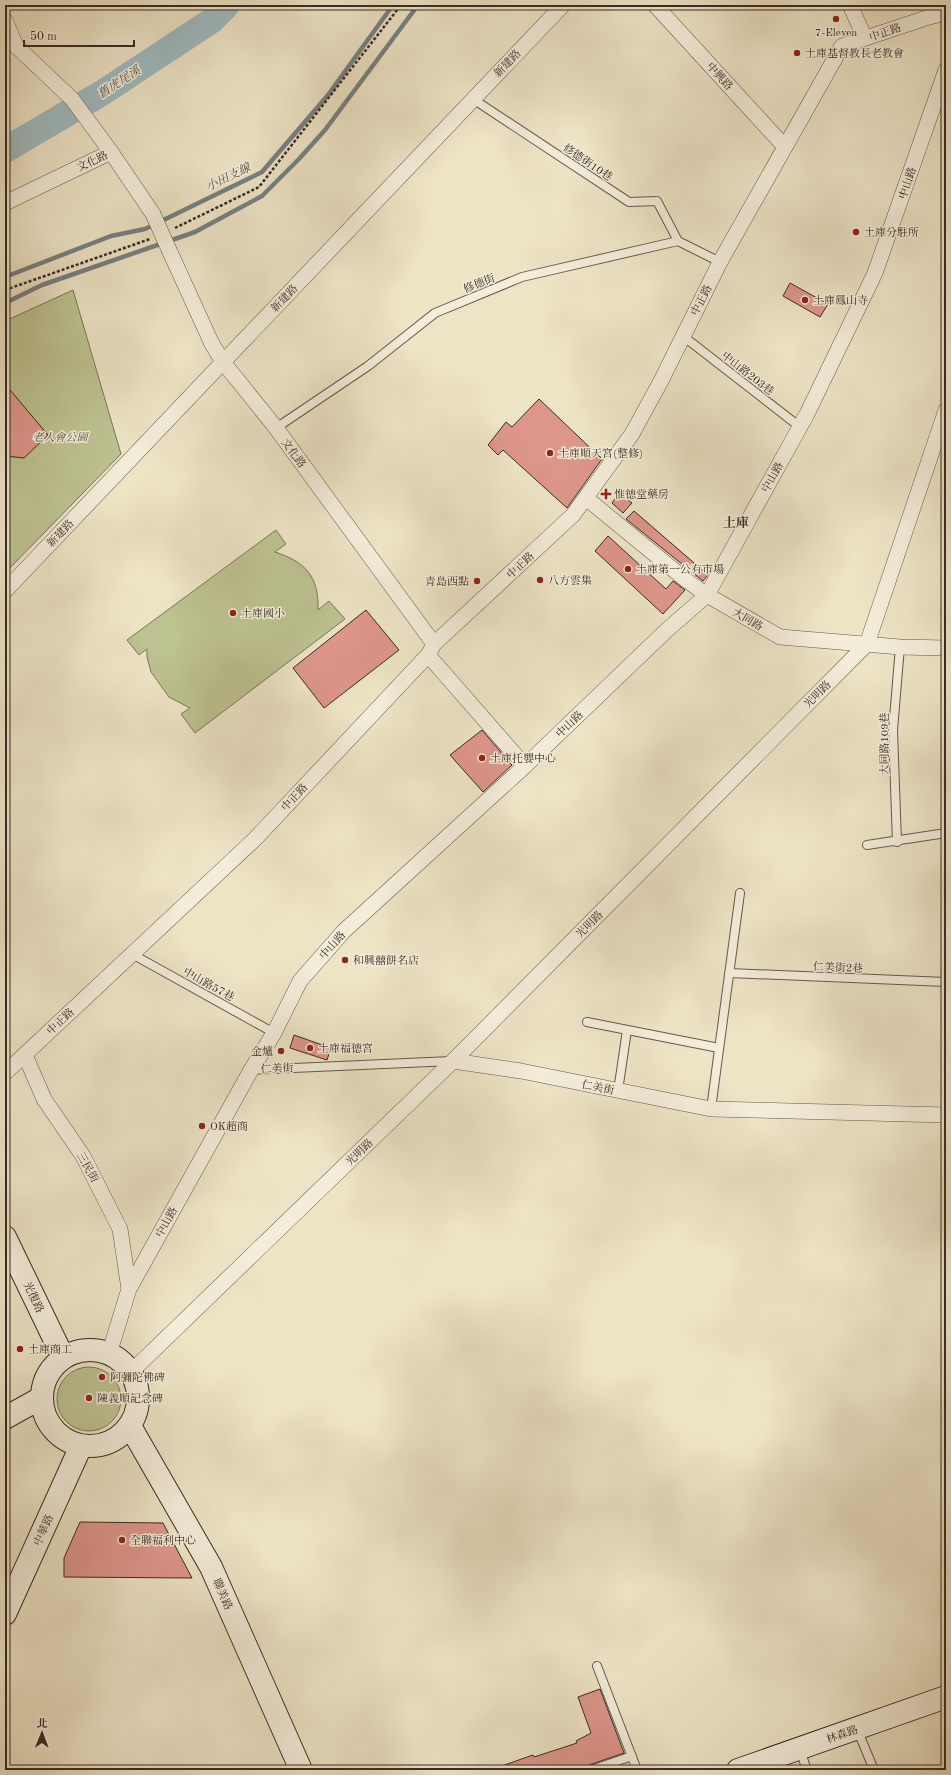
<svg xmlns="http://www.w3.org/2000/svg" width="951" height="1775" font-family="'Old Standard TT','Noto Serif TC',serif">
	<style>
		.green { fill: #bdc291; stroke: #7a765a }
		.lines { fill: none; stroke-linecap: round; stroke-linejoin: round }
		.stream { stroke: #768182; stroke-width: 4.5 }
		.river { stroke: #9fbbc1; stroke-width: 26 }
		.building { fill: #de968b; stroke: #382b23 }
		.lane-casing { stroke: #65594c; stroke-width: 10 }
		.street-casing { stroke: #65594c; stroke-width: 16 }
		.secondary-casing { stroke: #382b23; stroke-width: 24 }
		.path { stroke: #382b23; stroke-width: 2.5; stroke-dasharray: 3 2; stroke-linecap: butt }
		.lane { stroke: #f3edda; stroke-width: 8 }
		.street { stroke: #f3edda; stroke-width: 15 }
		.secondary { stroke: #f3edda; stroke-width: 22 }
		.street-bridge-casing { stroke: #65594c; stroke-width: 16; stroke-linecap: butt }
		.street-bridge { stroke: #f3edda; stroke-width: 15 }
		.poi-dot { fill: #8f2418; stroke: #f3edda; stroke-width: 1.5 }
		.labels { text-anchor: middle; stroke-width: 3; stroke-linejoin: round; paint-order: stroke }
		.poi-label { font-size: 11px; fill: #382b23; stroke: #f3edda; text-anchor: start }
		.street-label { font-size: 11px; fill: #382b23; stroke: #f3edda }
		.park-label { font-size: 11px; font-style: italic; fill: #59513e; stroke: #f3edda }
		.water-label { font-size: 12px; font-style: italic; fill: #524f4a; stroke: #f3edda }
		.quarter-label { font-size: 13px; font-weight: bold; fill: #382b23; stroke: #f3edda }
	</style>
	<rect width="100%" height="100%" fill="#ede4c6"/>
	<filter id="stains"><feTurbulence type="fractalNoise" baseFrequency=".005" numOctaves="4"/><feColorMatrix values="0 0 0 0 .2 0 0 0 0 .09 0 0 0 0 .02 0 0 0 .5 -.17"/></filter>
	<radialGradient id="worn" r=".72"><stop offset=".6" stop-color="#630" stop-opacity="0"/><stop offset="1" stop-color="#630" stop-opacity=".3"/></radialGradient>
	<path class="green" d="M 73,290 L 121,454 L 5,573 L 5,321 Z
		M 276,530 L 286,544 L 275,552 C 306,562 319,577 318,610 L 329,601 L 345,619 L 195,733 L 181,714 L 190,708 L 169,697 L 151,672 L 147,657 L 147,649 L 139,655 L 127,640 Z
		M57 1399a32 32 0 1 1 64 0a32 32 0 1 1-64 0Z"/>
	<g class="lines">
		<path class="stream" d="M 5,277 L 111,236 L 145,229 L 262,172 L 328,95 L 393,5
			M 5,303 L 42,285 L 195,232 L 262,196 L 299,159 L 325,130 L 418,5"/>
		<path class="river" d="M 5,150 L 102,93 L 211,21 L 227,5"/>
	</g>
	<path class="building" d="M 790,283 L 828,304 L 820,317 L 783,296 Z
		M 5,384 L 48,435 L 24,458 L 5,456 Z
		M 539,399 L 602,459 L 567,508 L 503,450 L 498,455 L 488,445 L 506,422 L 512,427 Z
		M 619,493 L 632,503 L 623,513 L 612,503 Z
		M 634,511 L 708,575 L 703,581 L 626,519 Z
		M 608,536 L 666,589 L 673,581 L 685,590 L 663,614 L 595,551 Z
		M 366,610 L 399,650 L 324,708 L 293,668 Z
		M 482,730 L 512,765 L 483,792 L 450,755 Z
		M 294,1035 L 331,1048 L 327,1060 L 290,1048 Z
		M 80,1522 L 163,1523 L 192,1578 L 64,1577 L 64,1558 Z
		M 600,1689 L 624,1753 L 589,1765 L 584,1770 L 497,1770 L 496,1768 L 533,1755 L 534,1757 L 577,1743 L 576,1741 L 591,1733 L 578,1697 Z"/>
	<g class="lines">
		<defs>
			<path id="lane" d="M 473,99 L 629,202 L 657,201 L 678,241
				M 683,336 L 800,427
				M 276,428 L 368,366 L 435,313 L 522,277 L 678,241 L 720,262
				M 897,842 L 893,730 L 900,647
				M 867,845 L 946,833
				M 132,954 L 276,1034
				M 729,973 L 946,982
				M 587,1022 L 719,1048
				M 251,1070 L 452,1061
				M 618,1091 L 627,1030
				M 711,1109 L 740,893
				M 597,1666 L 637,1770
				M 857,1729 L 874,1770
				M 800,1750 L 807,1770
				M 591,1770 L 632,1756"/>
			<path id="street" d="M 655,5 L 785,147
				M 850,5 L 865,38
				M 5,20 L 16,46 L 72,99 L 111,152 L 153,214
				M 5,203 L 111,152
				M 170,252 L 212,344 L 223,362 L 276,428 L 434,644
				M 586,498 L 686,580 L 707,595 L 780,637 L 900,647 L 946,648
				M 5,591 L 563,5
				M 428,655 L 525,766
				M 25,1055 L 44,1099 L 83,1156 L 120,1229 L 129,1289
				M 453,1061 L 521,1071 L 711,1109 L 946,1115
				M 5,1073 L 255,839 L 428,655 L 434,644 L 573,515 L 632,434 L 661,381 L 720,262 L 842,46 L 929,17 L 946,13
				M 109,1354 L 129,1289 L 251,1070 L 274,1033 L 300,981 L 344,931 L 525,766 L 668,629 L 707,595 L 807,414 L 875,273 L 946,70
				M 131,1372 L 453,1061 L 867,644 L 946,410"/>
			<path id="secondary" d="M 5,1237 L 63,1357
				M42 1398a48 48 0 1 1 96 0a48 48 0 1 1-96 0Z
				M 5,1418 L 41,1398
				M 130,1426 L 211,1567 L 301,1770
				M 5,1614 L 81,1446
				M 738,1770 L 946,1697"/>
		</defs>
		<use href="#lane" class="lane-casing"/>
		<use href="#street" class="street-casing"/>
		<use href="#secondary" class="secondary-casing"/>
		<path class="path" d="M 175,228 L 259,187 L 401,5
			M 5,290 L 150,239"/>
		<use href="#lane" class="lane"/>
		<use href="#street" class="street"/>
		<use href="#secondary" class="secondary"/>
		<defs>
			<path id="street-bridge" d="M 153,214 L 170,252"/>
		</defs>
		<use href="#street-bridge" class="street-bridge-casing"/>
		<use href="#street-bridge" class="street-bridge"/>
	</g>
	<g class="poi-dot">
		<circle cx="836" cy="19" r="4"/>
		<circle cx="797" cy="53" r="4"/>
		<circle cx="856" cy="232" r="4"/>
		<circle cx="805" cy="300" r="4"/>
		<circle cx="550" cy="453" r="4"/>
		<path d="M604 488h4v4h4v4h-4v4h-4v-4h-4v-4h4z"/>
		<circle cx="628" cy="569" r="4"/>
		<circle cx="540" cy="580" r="4"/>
		<circle cx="477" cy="581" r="4"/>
		<circle cx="233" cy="613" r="4"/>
		<circle cx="482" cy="758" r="4"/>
		<circle cx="345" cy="960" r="4"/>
		<circle cx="310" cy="1048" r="4"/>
		<circle cx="281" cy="1051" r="4"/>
		<circle cx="202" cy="1126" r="4"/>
		<circle cx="20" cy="1349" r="4"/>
		<circle cx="102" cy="1377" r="4"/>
		<circle cx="89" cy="1398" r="4"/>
		<circle cx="122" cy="1540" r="4"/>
	</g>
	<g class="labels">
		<g class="poi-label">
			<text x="836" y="36" text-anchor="middle">7-Eleven</text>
			<text x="805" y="57">土庫基督教長老教會</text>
			<text x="864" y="236">土庫分駐所</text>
			<text x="813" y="304">土庫鳳山寺</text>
			<text x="558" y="457">土庫順天宮(整修)</text>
			<text x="614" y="498">惟德堂藥房</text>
			<text x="636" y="573">土庫第一公有市場</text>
			<text x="548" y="584">八方雲集</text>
			<text x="469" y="585" text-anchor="end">青島西點</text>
			<text x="241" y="617">土庫國小</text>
			<text x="490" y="762">土庫托嬰中心</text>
			<text x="353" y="964">和興囍餅名店</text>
			<text x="318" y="1052">土庫福德宮</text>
			<text x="273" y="1055" text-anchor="end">金爐</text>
			<text x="210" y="1130">OK超商</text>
			<text x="28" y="1353">土庫商工</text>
			<text x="110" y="1381">阿彌陀佛碑</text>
			<text x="97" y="1402">陳義順記念碑</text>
			<text x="130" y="1544">全聯福利中心</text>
		</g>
		<g class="street-label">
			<text transform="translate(885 32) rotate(-19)" y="4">中正路</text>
			<text transform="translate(507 63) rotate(-46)" y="4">新建路</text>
			<text transform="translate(720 76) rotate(48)" y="4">中興路</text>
			<text transform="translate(92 161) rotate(-25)" y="4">文化路</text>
			<text transform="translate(588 162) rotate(34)" y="4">修德街10巷</text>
			<text transform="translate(907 183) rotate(-71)" y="4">中山路</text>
			<text transform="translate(479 283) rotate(-22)" y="4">修德街</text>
			<text transform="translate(284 298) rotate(-46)" y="4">新建路</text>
			<text transform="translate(701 300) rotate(-63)" y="4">中正路</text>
			<text transform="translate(748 373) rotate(38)" y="4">中山路203巷</text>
			<text transform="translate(294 453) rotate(54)" y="4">文化路</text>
			<text transform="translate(772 477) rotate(-61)" y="4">中山路</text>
			<text transform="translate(60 533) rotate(-46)" y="4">新建路</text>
			<text transform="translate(520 565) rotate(-43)" y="4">中正路</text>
			<text transform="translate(748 619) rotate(30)" y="4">大同路</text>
			<text transform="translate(817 694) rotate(-45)" y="4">光明路</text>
			<text transform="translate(569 724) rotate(-44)" y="4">中山路</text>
			<text transform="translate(884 744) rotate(-90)" y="4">大同路109巷</text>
			<text transform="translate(294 797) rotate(-47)" y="4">中正路</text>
			<text transform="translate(589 924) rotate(-45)" y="4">光明路</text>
			<text transform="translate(332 945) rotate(-48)" y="4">中山路</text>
			<text transform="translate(838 967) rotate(2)" y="4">仁美街2巷</text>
			<text transform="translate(209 984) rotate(29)" y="4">中山路57巷</text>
			<text transform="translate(60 1021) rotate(-43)" y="4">中正路</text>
			<text transform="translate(277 1068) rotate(-3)" y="4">仁美街</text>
			<text transform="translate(598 1087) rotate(11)" y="4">仁美街</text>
			<text transform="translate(359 1152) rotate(-44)" y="4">光明路</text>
			<text transform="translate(88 1167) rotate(61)" y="4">三民街</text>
			<text transform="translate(166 1222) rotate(-61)" y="4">中山路</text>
			<text transform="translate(34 1297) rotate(64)" y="4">光復路</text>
			<text transform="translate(43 1530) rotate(-66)" y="4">中華路</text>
			<text transform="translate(223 1594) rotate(66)" y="4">聯美路</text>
			<text transform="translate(842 1734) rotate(-19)" y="4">林森路</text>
		</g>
		<g class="park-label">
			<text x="60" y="441">老人會公園</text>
		</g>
		<g class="water-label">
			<text transform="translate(119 82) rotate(-33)" y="4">舊虎尾溪</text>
			<text transform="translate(228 177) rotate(-26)" y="4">小田支線</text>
		</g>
		<g class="quarter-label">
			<text x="736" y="527">土庫</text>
		</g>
	</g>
	<rect width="951" height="1775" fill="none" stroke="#ede4c6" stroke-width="20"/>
	<rect x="6" y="6" width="939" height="1763" fill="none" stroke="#382b23" stroke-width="2"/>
	<rect x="10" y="10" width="931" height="1755" fill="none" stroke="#382b23"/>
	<g transform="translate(42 1733) rotate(1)" stroke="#f3edda" stroke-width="3" paint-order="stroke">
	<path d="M0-3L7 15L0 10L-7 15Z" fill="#382b23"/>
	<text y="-6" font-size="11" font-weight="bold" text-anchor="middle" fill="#382b23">北</text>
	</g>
	<path d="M24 40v6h110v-6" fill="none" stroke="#382b23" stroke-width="2"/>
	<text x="30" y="40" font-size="12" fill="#382b23" stroke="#f3edda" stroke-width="3" paint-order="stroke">50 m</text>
	<rect width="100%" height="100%" filter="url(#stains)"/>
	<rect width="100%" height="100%" fill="url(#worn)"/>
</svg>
